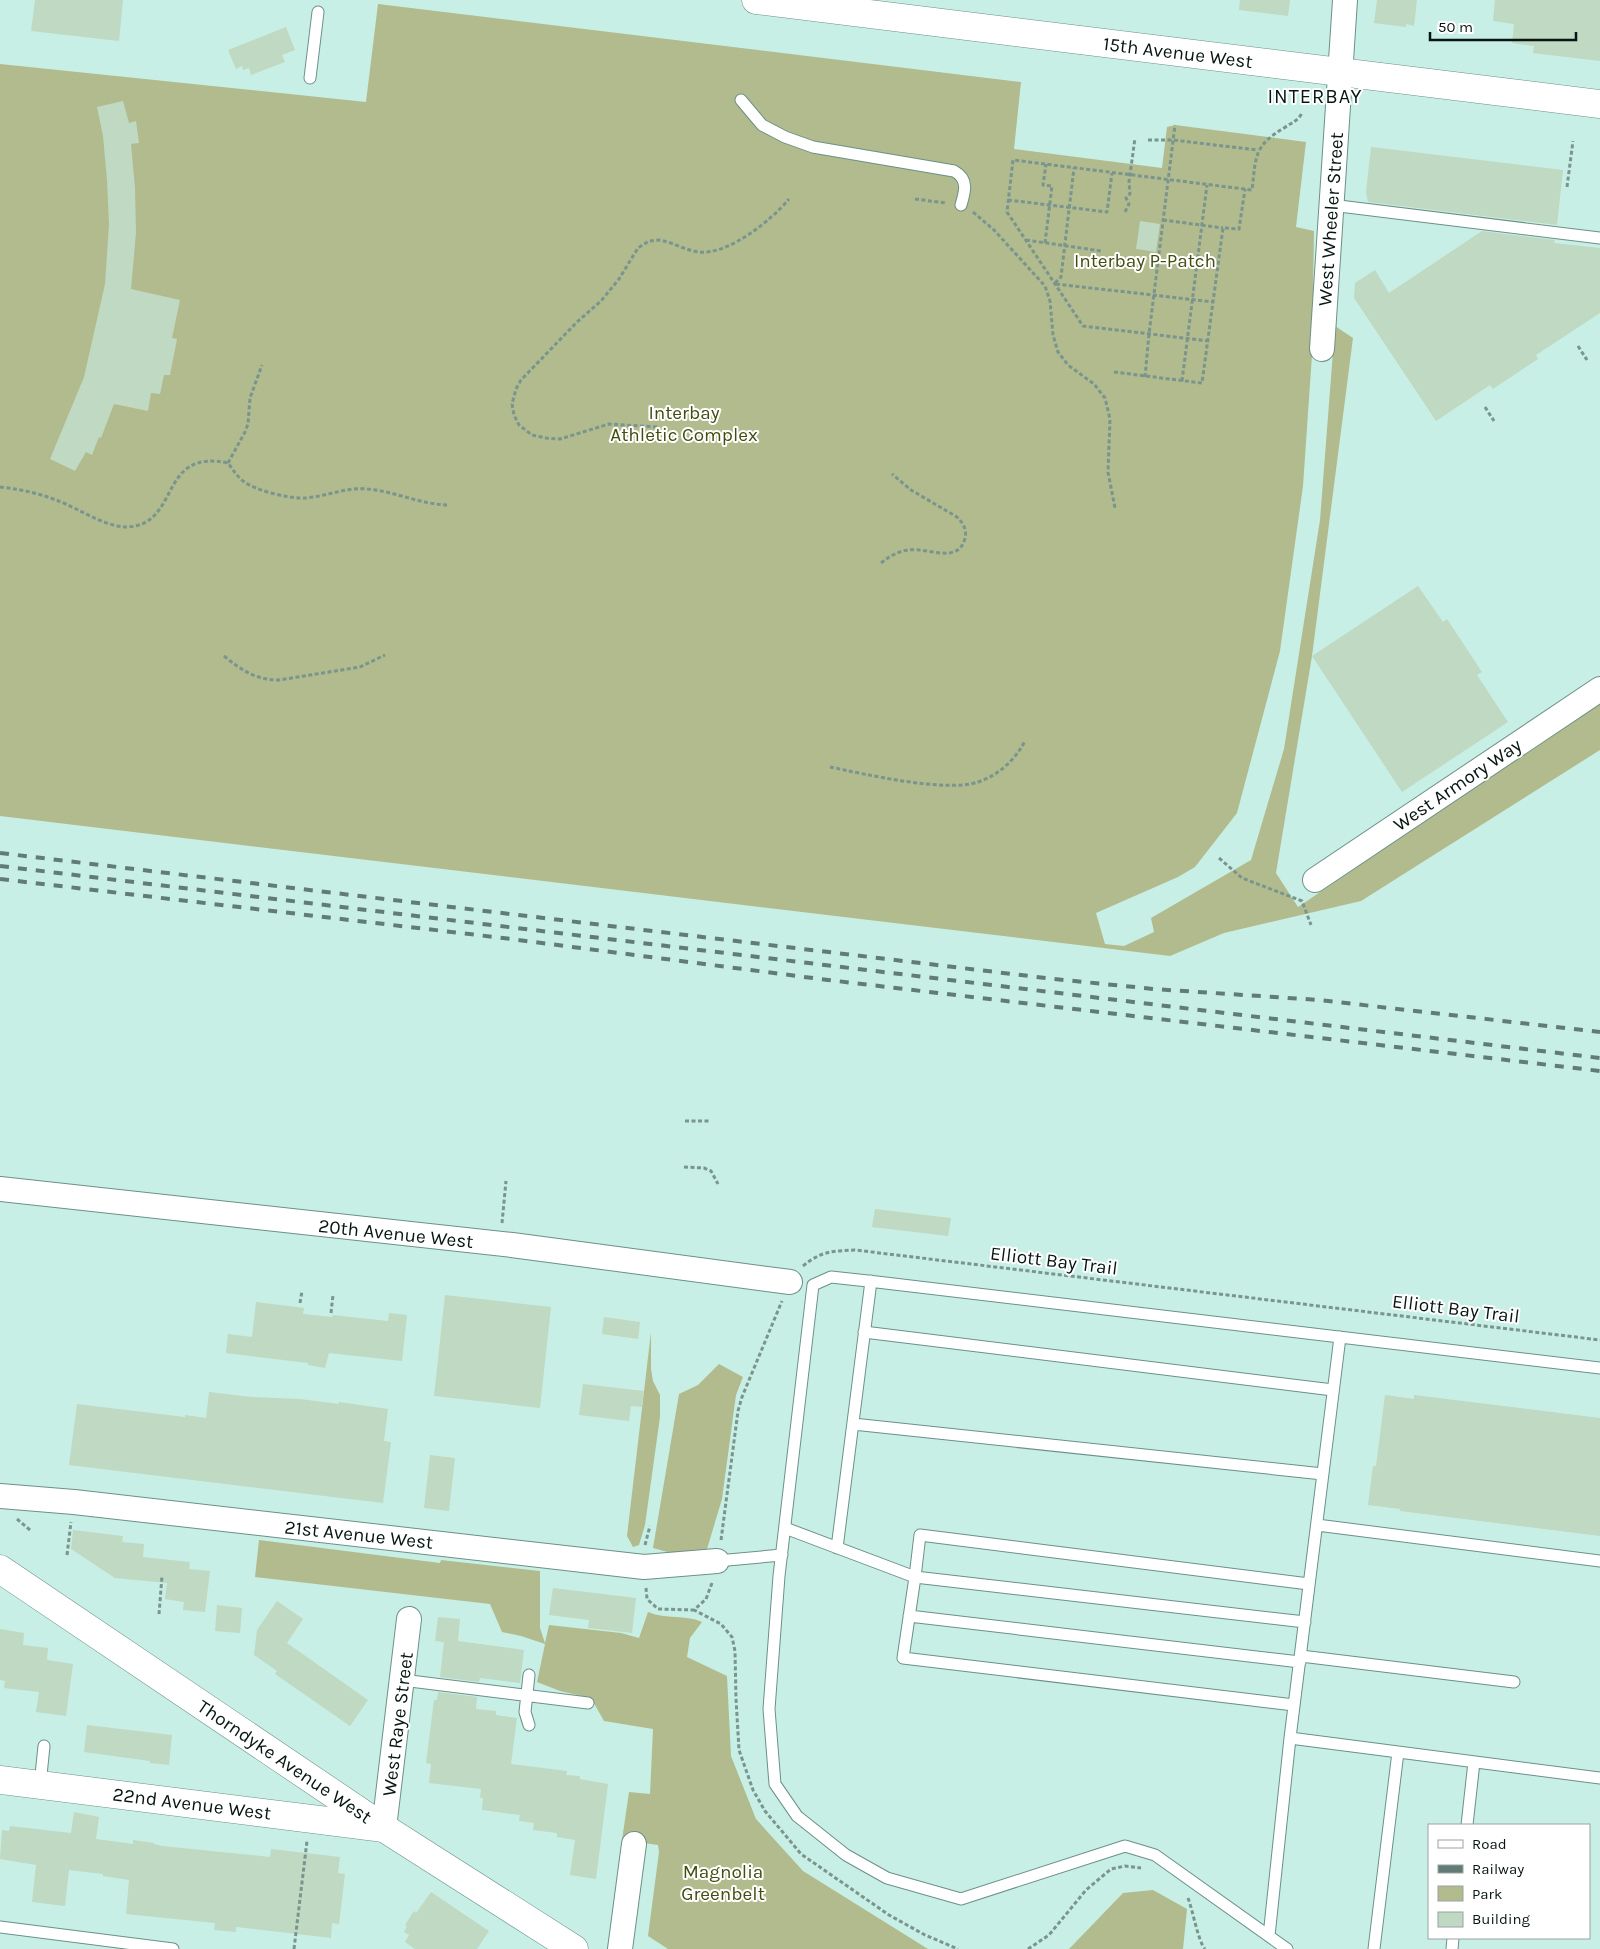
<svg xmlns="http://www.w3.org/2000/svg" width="1600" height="1949" font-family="Karla,sans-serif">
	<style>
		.green { fill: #b1bb8d }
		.building { fill: #bfd9c2 }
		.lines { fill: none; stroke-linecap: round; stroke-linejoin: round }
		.service-casing { stroke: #6c9087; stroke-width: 13 }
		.minor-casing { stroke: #6c9087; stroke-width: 26 }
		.tertiary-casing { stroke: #6c9087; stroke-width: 29 }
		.secondary-casing { stroke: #6c9087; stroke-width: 29 }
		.primary-casing { stroke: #6c9087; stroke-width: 29 }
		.path { stroke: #79958e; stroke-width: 3; stroke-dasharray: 4 2.5; stroke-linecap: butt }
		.service { stroke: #fff; stroke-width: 11 }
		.minor { stroke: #fff; stroke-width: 24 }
		.tertiary { stroke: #fff; stroke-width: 28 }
		.secondary { stroke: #fff; stroke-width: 28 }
		.primary { stroke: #fff; stroke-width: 28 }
		.rail { stroke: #617b75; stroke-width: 4; stroke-dasharray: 9 9; stroke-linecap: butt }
		.labels { text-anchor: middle; stroke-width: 4; stroke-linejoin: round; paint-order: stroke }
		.street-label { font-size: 19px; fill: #081613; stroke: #fff }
		.park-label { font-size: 19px; fill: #434d10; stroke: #fff }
		.neighbourhood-label { font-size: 20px; letter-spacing: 1px; fill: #081613; stroke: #fff }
	</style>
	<rect width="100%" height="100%" fill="#c8efe5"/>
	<path class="green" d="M 378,4 L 1021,82 L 1014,149 L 1162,168 L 1167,127 L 1175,125 L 1306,142 L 1296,227 L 1314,231 L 1312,355 L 1303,486 L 1280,651 L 1237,813 L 1195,867 L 1178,877 L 1096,913 L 1105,944 L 1124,946 L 1154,932 L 1151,918 L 1251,860 L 1284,749 L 1320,520 L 1335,326 L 1353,338 L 1312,656 L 1276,873 L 1298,907 L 1600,703 L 1600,750 L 1361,901 L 1224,933 L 1170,956 L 0,816 L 0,64 L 366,102 Z
		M 651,1332 L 651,1369 L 653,1381 L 660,1395 L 660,1417 L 645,1525 L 639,1545 L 633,1547 L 627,1536 Z
		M 719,1364 L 743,1377 L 736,1395 L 722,1499 L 707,1549 L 671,1553 L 653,1548 L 679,1394 L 698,1385 Z
		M 259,1540 L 440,1563 L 441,1560 L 540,1571 L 540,1628 L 545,1643 L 549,1625 L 621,1633 L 639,1638 L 648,1612 C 667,1620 684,1614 702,1622 L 690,1638 L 687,1657 L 727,1676 L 731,1756 L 756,1819 L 803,1871 L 928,1949 L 668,1949 L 648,1936 L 659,1852 L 658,1845 L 622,1840 L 629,1792 L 650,1794 L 653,1729 L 604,1721 L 591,1698 L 560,1691 L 537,1682 L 545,1644 L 521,1636 L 502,1632 L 490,1604 L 255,1577 Z
		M 1153,1890 L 1187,1909 L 1183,1949 L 1069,1949 L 1123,1893 Z"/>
	<path class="building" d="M 35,0 L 123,0 L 119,41 L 31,31 Z
		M 1240,0 L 1290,0 L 1288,16 L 1239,10 Z
		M 1377,0 L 1417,0 L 1414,26 L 1406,24 L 1406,27 L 1374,23 Z
		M 1495,0 L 1600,0 L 1600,61 L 1533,53 L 1534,46 L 1512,43 L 1514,24 L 1493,21 Z
		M 286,27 L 295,50 L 282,55 L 285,62 L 251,75 L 249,68 L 243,70 L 242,66 L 236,69 L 228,50 Z
		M 123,101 L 129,123 L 136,121 L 139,143 L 131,144 L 135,188 L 136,233 L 131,289 L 180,300 L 172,338 L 177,339 L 170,375 L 164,375 L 160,394 L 151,393 L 148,411 L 114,404 L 101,438 L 99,437 L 92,455 L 86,452 L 75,471 L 50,459 L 84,377 L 105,284 L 109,224 L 107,180 L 103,136 L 97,107 Z
		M 1371,147 L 1563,170 L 1557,225 L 1368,202 L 1366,192 Z
		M 1140,221 L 1160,224 L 1156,252 L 1136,249 Z
		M 1482,231 L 1555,240 L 1554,243 L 1600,248 L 1600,313 L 1536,355 L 1538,359 L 1493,389 L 1490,385 L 1436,421 L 1354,298 L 1355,283 L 1375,270 L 1389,293 Z
		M 1418,586 L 1443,622 L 1447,619 L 1482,672 L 1477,675 L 1508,722 L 1402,792 L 1312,656 Z
		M 875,1209 L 951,1218 L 948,1236 L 872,1227 Z
		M 445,1295 L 551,1307 L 540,1408 L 434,1396 Z
		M 256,1302 L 304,1308 L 303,1314 L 332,1317 L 333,1315 L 388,1321 L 389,1313 L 407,1315 L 402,1361 L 329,1353 L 325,1368 L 308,1365 L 308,1363 L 226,1353 L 228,1334 L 252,1337 Z
		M 604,1317 L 640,1322 L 638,1339 L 602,1334 Z
		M 583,1384 L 644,1391 L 642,1407 L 631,1406 L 629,1421 L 579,1415 Z
		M 209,1392 L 251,1397 L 300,1399 L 339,1404 L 339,1402 L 388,1409 L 384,1441 L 391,1442 L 383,1503 L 69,1465 L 77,1404 L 185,1417 L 185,1415 L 206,1418 Z
		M 1385,1395 L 1414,1399 L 1414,1395 L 1600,1418 L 1600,1536 L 1400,1511 L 1400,1509 L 1368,1505 L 1373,1466 L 1376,1466 Z
		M 430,1455 L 455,1458 L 449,1511 L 424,1508 Z
		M 73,1530 L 123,1536 L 122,1542 L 144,1544 L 143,1557 L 190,1562 L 189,1569 L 210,1571 L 205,1612 L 183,1610 L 184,1602 L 165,1599 L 167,1583 L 115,1578 L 71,1549 Z
		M 553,1588 L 636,1598 L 632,1633 L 588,1628 L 589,1620 L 549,1615 Z
		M 277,1601 L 303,1619 L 287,1643 L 368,1700 L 350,1726 L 275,1674 L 277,1671 L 254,1655 L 257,1630 Z
		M 217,1605 L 242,1608 L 240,1633 L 215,1631 Z
		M 438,1617 L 460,1619 L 458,1641 L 524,1650 L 520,1683 L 480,1678 L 479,1682 L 440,1677 L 444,1642 L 435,1641 Z
		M 0,1629 L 24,1633 L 23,1645 L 48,1648 L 47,1660 L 73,1664 L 66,1716 L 36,1712 L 39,1692 L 4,1688 L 5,1681 L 0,1680 Z
		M 438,1692 L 477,1697 L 476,1709 L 496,1711 L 496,1715 L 517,1718 L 511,1764 L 567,1771 L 566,1775 L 580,1776 L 580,1779 L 608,1784 L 596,1879 L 570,1875 L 575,1840 L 557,1837 L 557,1833 L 533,1830 L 534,1823 L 519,1821 L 520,1815 L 482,1810 L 483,1798 L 480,1798 L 481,1789 L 429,1783 L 431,1764 L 426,1763 L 434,1700 L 437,1700 Z
		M 87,1725 L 172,1735 L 169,1765 L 150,1763 L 150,1761 L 84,1752 Z
		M 74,1812 L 99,1817 L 96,1839 L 133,1844 L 133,1840 L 154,1843 L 154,1844 L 162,1846 L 270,1857 L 271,1849 L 340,1857 L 338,1873 L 345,1874 L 339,1924 L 332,1923 L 331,1938 L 236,1927 L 236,1932 L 214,1930 L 215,1923 L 126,1914 L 129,1880 L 103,1876 L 103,1874 L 69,1870 L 65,1906 L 32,1902 L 36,1865 L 0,1859 L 2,1830 L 9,1831 L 10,1826 L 71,1833 Z
		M 431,1892 L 489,1931 L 477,1949 L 415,1949 L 405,1942 L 409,1935 L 404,1932 L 407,1926 L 405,1925 L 414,1911 L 416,1913 Z"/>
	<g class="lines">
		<defs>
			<path id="service" d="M 310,78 L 318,12
				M 741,100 L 762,125 L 785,137 L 813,147 L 954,171 C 969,179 965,192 961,205
				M 1331,205 L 1600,238
				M 864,1332 L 1333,1390
				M 853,1424 L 1323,1474
				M 1317,1525 L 1600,1561
				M 785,1528 L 915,1577 L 903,1658 L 1294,1705
				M 837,1548 L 871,1281
				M 717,1561 L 782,1555
				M 909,1616 L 1300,1662
				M 1305,1622 L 915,1577 L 920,1535 L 1309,1584
				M 1301,1656 L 1514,1682
				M 529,1675 L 525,1712 L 529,1725
				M 402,1680 L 588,1703
				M 1290,1738 L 1600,1778
				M 40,1785 L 44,1746
				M 1467,1825 L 1474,1762
				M 0,1927 L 173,1949
				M 1269,1936 L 1290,1738 L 1340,1337
				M 1287,1949 L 1155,1855 L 1125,1846 L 961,1899 L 887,1878 L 846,1855 L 797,1816 L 775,1784 L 769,1709 L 779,1576 L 813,1285 L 831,1277 L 877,1282 L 1600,1368
				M 1374,1949 L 1398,1752
				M 1452,1949 L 1453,1938"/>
			<path id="minor" d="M 1322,349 L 1345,0
				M 1315,880 L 1600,689
				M 0,1189 L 512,1245 L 790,1282
				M 0,1496 L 74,1502 L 644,1567 L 717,1561
				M 384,1828 L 409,1619
				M 620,1949 L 634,1844"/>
			<path id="tertiary" d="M 0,1780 L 384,1828"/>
			<path id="secondary" d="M 0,1569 L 384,1828 L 574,1949"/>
			<path id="primary" d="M 756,0 L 1600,104"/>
		</defs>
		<use href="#service" class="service-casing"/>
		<use href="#minor" class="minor-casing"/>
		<use href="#tertiary" class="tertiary-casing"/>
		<use href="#secondary" class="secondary-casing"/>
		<use href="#primary" class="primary-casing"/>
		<path class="path" d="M 1148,140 L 1173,140 L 1258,150
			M 1567,187 L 1573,141
			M 915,199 L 946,203
			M 1008,200 L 1107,212 L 1112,173
			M 973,212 L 994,230 L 1045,286 L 1050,301 L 1053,335 L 1058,352 L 1068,365 L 1094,384 L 1105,398 L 1110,419 L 1108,472 L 1115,508
			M 1125,212 L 1129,204 L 1126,198 L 1130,194 L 1129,182 L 1135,138
			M 1163,220 L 1223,228
			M 1026,240 L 1101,251
			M 1045,243 L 1052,186 L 1043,185 L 1046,164
			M 1055,283 L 1061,277 L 1074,168
			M 1056,284 L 1214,302
			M 1209,341 L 1083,326 L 1007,212 L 1013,160 L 1252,190 C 1256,158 1253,146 1284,128 C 1291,123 1298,121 1302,113
			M 1578,346 L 1587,360
			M 1114,372 L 1202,383 L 1223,228 L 1239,229 L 1245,189
			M 1145,377 L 1149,334 L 1175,125
			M 1182,381 L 1207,185
			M 1485,407 L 1494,421
			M 657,427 L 609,424 L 560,439 L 546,438 L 532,435 L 519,425 L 514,415 L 512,404 L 516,389 L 521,380 L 577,322 L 601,301 L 619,279 L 638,248 L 649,241 L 659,240 C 673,242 686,251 700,252 C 728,255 772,220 789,199
			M 228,463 L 245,432 L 248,424 L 250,398 L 262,365
			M 0,487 C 19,489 38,493 56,500 C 79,508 111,532 135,526 C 179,517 161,449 228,463 C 233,470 237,476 243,481 C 256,491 290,499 306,498 C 327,496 347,487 367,489 C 394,491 419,504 447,505
			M 881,563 C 890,556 898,551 909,550 C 927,547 959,565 965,538 C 967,529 963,523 957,517 L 911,490 L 892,474
			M 224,656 C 241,670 256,680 279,680 L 360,667 L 385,655
			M 830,767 C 864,774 946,793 978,782 C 999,775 1015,760 1025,741
			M 1219,858 L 1242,878 L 1302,901 L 1311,925
			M 685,1121 L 709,1121
			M 684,1167 L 704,1168 L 711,1171 L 718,1184
			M 502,1223 L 506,1181
			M 803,1266 C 821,1251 832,1251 855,1250 L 1600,1340
			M 300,1303 L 302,1291
			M 331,1313 L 333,1295
			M 17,1519 L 30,1530
			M 721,1540 L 738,1411 L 742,1397 L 782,1301
			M 645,1545 L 650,1526
			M 67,1555 L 71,1522
			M 712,1583 L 706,1599 L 694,1610 L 721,1624 L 732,1637 L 735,1651 L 736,1699 L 739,1750 L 753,1790 L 765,1811 L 801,1854 L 889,1915 L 925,1935 L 958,1949
			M 646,1588 L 647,1599 L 658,1609 L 694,1610
			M 159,1614 L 162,1576
			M 1188,1898 C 1193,1911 1198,1941 1205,1949
			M 294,1949 L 307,1841
			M 1028,1949 L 1049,1935 L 1086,1890 L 1111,1869 L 1125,1866 L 1141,1868"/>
		<use href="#service" class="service"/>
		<use href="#minor" class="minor"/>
		<use href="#tertiary" class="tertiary"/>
		<use href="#secondary" class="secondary"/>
		<use href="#primary" class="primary"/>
		<path class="rail" d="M 0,853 L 1054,979 L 1154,989 L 1319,1000 L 1600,1032
			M 0,866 L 1600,1058
			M 0,879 L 503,938 L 828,980 L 1600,1071"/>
	</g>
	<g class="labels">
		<g class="street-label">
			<text transform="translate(1178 52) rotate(7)" y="7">15th Avenue West</text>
			<text transform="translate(1330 219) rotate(-86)" y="7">West Wheeler Street</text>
			<text transform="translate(1457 784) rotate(-34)" y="7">West Armory Way</text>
			<text transform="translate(396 1233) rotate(6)" y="7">20th Avenue West</text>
			<text transform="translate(1054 1260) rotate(7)" y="7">Elliott Bay Trail</text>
			<text transform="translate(1456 1308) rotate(7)" y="7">Elliott Bay Trail</text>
			<text transform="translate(359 1534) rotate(6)" y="7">21st Avenue West</text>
			<text transform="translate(397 1724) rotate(-83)" y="7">West Raye Street</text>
			<text transform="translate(285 1761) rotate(34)" y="7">Thorndyke Avenue West</text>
			<text transform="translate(192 1803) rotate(7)" y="7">22nd Avenue West</text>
		</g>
		<g class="park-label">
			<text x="1145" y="267">Interbay P-Patch</text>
			<text x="684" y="419">Interbay<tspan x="684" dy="22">Athletic Complex</tspan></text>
			<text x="723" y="1878">Magnolia<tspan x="723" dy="22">Greenbelt</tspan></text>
		</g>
		<g class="neighbourhood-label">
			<text x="1315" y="103">INTERBAY</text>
		</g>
	</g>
	<rect x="1428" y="1824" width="162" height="115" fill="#ffffff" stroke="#9ca2a1"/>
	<rect x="1438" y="1840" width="25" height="8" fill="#ffffff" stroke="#9ca2a1"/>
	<text x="1472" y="1849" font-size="15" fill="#081613">Road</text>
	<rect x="1438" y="1865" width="25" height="8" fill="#617b75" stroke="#9ca2a1"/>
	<text x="1472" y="1874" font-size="15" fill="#081613">Railway</text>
	<rect x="1438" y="1886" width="25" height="15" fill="#b1bb8d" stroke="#9ca2a1"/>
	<text x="1472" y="1899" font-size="15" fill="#081613">Park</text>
	<rect x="1438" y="1912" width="25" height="15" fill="#bfd9c2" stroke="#9ca2a1"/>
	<text x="1472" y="1924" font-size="15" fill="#081613">Building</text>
	<path d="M1430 32v8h146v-8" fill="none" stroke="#081613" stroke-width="2.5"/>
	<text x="1438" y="32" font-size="15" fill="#081613" stroke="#ffffff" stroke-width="4" paint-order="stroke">50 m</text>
</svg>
